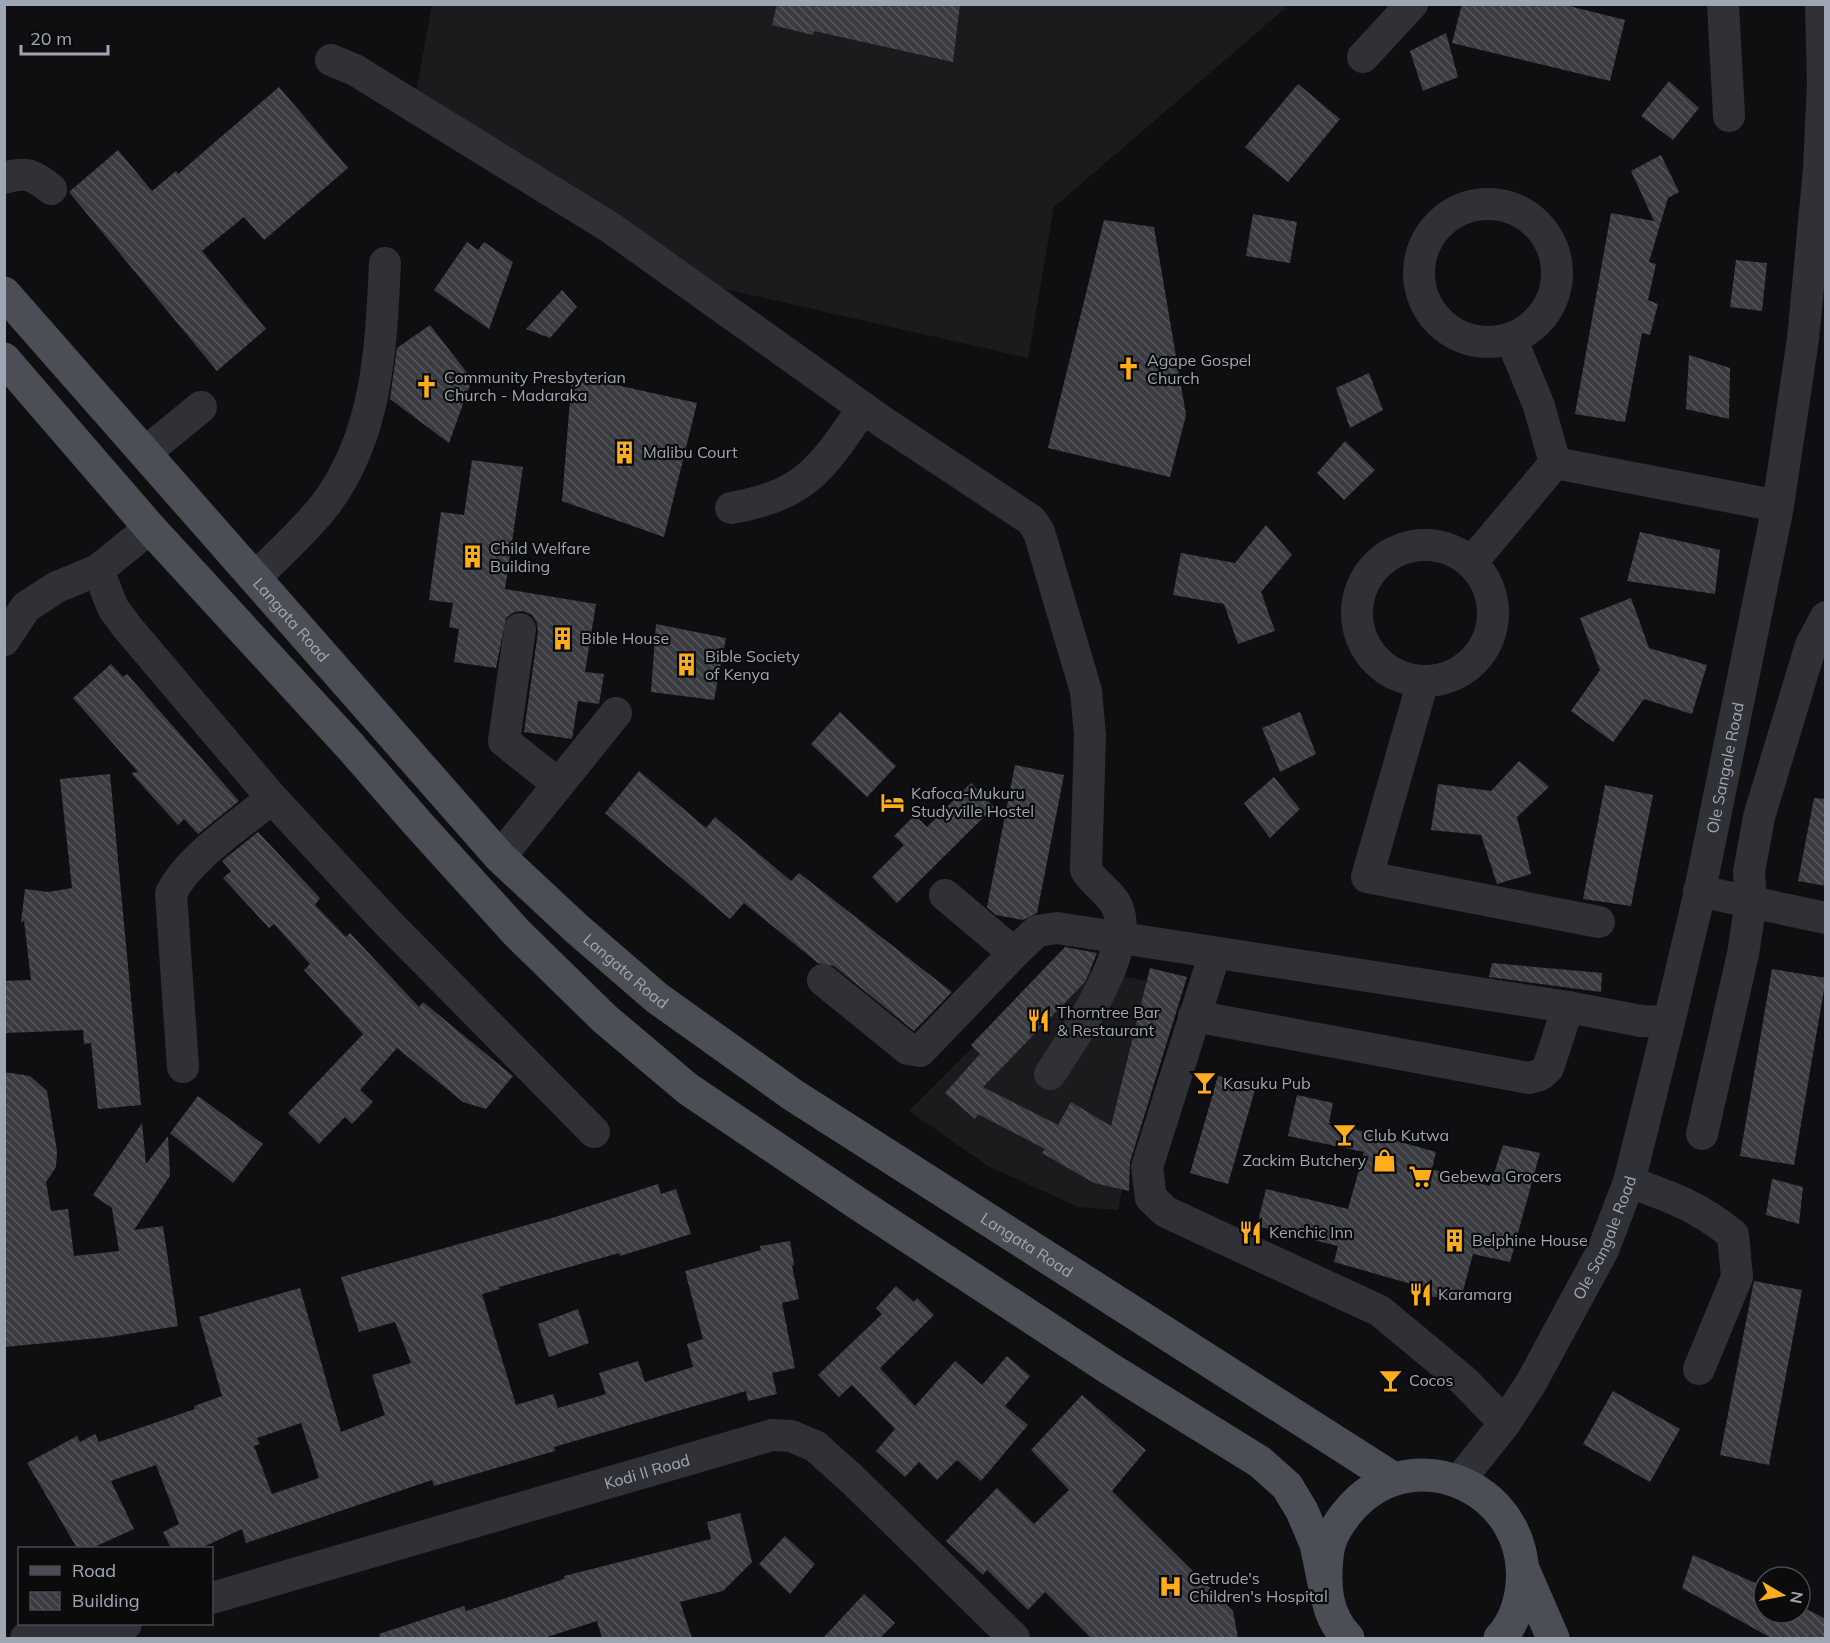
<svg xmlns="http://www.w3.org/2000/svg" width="1830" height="1643" font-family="Mulish,sans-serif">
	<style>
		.built { fill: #1b1b1e }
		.building { fill: url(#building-back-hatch); fill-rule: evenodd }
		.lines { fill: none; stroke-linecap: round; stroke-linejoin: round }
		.minor { stroke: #303136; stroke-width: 32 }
		.major { stroke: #4c4e55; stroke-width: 33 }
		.labels { text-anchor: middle; stroke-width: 4.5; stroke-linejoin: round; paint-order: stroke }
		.poi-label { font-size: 16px; fill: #9fa6b3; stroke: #0b0b0c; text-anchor: start }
		.street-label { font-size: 16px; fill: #9fa6b3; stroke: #0b0b0c }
	</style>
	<defs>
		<pattern id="building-back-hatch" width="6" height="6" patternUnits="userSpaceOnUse" patternTransform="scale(1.5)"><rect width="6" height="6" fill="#3b3c41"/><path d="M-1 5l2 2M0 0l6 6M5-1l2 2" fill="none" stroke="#54555a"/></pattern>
	</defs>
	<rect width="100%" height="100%" fill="#0f0f11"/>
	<path class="built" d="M 432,5 L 1289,5 L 1054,207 L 1028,358 L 663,275 L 414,103 Z
		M 1055,964 L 1164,984 L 1118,1210 L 1078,1207 L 988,1166 L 909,1111 Z"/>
	<path class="building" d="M 777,4 L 960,4 L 953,62 L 814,31 L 813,35 L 772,25 Z
		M 1462,4 L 1561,4 L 1625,20 L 1610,81 L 1452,43 Z
		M 1446,33 L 1458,77 L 1423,91 L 1410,51 Z
		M 1669,81 L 1699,108 L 1673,140 L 1641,116 Z
		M 1298,84 L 1340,119 L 1288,182 L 1245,147 Z
		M 279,87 L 348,168 L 264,240 L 244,217 L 202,251 L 266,329 L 217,371 L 69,192 L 118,150 L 152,191 L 176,171 L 178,174 Z
		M 1661,155 L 1679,192 L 1668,198 L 1649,262 L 1656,264 L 1648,300 L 1658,304 L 1650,335 L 1642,333 L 1625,422 L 1575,414 L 1611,213 L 1654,221 L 1631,171 Z
		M 1253,214 L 1297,222 L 1290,263 L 1246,256 Z
		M 1104,220 L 1154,227 L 1186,415 L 1170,477 L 1048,448 Z
		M 467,242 L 478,250 L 484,242 L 513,262 L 489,329 L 434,290 Z
		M 1736,260 L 1767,263 L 1762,311 L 1730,307 Z
		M 562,290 L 577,307 L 550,338 L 526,329 Z
		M 430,325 L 472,379 L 449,443 L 390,399 L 397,348 Z
		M 1689,355 L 1730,368 L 1729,419 L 1686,409 Z
		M 1369,373 L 1383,410 L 1350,428 L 1336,388 Z
		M 572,375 L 697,403 L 664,537 L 562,501 Z
		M 1345,441 L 1375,470 L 1344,500 L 1317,473 Z
		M 472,460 L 523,467 L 505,589 L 596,604 L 585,672 L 604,674 L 599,704 L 578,701 L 572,739 L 524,732 L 538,632 L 537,623 L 532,615 L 523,611 L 514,612 L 506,618 L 496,668 L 454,662 L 459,629 L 449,627 L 453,603 L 429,600 L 441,512 L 464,515 Z
		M 1266,525 L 1292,555 L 1261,592 L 1275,631 L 1238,644 L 1224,604 L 1173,595 L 1181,553 L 1235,563 Z
		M 1640,532 L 1720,550 L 1715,594 L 1627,581 Z
		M 1631,598 L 1649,648 L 1707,665 L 1692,714 L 1644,699 L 1613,742 L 1571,711 L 1600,670 L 1580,618 Z
		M 656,624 L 726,638 L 714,700 L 651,692 Z
		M 111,664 L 123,677 L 127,674 L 239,801 L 198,834 L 184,819 L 178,825 L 131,773 L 138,772 L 73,698 Z
		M 840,712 L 896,766 L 867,797 L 811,744 Z
		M 1300,712 L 1316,754 L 1280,772 L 1262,728 Z
		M 1519,761 L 1549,787 L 1517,817 L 1531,874 L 1497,884 L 1481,835 L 1431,830 L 1438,784 L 1491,791 Z
		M 1015,765 L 1064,775 L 1037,913 L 1023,920 L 996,915 L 987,907 Z
		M 639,771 L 706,828 L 715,817 L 791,881 L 799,873 L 952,992 L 914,1031 L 834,966 L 818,963 L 744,903 L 730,919 L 605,813 Z
		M 110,774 L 141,1105 L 98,1109 L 91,1043 L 84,1044 L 83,1030 L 4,1033 L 4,981 L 31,980 L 24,921 L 21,922 L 25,889 L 48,892 L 72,888 L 60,779 Z
		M 1274,777 L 1300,809 L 1270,838 L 1244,803 Z
		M 971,783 L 994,807 L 897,903 L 872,877 L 904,845 L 894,836 L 915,815 L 927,827 Z
		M 1605,785 L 1653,795 L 1631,906 L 1583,899 Z
		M 1814,798 L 1826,799 L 1826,886 L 1798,881 Z
		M 258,832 L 320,898 L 315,905 L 346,937 L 350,933 L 419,1007 L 423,1002 L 513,1076 L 486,1109 L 463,1102 L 397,1048 L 360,1090 L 373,1102 L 352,1124 L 345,1117 L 319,1144 L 288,1113 L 363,1034 L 304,970 L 310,964 L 274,924 L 269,928 L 223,878 L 231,871 L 222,861 Z
		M 1065,947 L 1097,953 L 1085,982 L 983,1087 L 1058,1125 L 1071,1102 L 1111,1126 L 1150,968 L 1187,977 L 1130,1162 L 1129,1191 L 1094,1183 L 1042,1153 L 1045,1149 L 978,1114 L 975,1119 L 945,1093 L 980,1054 L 971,1045 Z
		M 1492,963 L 1602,973 L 1601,992 L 1489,977 Z
		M 1772,969 L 1826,978 L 1794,1165 L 1740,1156 Z
		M 4,1072 L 30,1076 L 47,1091 L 57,1151 L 56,1167 L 46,1182 L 51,1211 L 68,1209 L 74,1256 L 119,1251 L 112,1208 L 93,1195 L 142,1123 L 146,1164 L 168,1136 L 170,1176 L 134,1230 L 163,1226 L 178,1326 L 109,1337 L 4,1347 Z
		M 1218,1076 L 1256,1086 L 1228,1184 L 1190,1173 Z
		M 1297,1095 L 1333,1103 L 1329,1122 L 1436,1152 L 1432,1169 L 1490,1186 L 1503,1145 L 1540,1153 L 1510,1262 L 1473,1254 L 1460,1302 L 1420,1294 L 1422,1287 L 1334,1262 L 1338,1246 L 1257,1226 L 1266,1189 L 1348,1209 L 1364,1152 L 1288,1136 Z
		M 198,1096 L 263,1144 L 233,1183 L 170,1133 Z
		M 1772,1179 L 1803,1187 L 1799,1224 L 1766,1215 Z
		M 658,1184 L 661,1194 L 676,1189 L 691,1234 L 620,1256 L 619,1253 L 499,1287 L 500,1289 L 482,1294 L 516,1405 L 553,1394 L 558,1408 L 606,1394 L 599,1373 L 638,1361 L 645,1382 L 693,1367 L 687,1344 L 703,1339 L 685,1271 L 761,1250 L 760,1246 L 790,1241 L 794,1265 L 792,1266 L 799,1299 L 782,1303 L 795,1368 L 772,1373 L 777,1394 L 748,1401 L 746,1391 L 554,1447 L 555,1451 L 434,1486 L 432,1480 L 246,1543 L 242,1529 L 201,1548 L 171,1548 L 163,1532 L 179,1524 L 156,1465 L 111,1481 L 134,1529 L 92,1548 L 77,1548 L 27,1463 L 77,1436 L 80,1442 L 95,1434 L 99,1442 L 195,1409 L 194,1406 L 222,1396 L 199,1317 L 300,1288 L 341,1432 L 385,1415 L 372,1375 L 411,1363 L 395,1322 L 359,1332 L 341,1277 L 552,1218 ZM 301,1423 L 319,1478 L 272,1494 L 254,1446 L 260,1444 L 257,1438 Z
		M 1754,1281 L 1802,1290 L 1769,1465 L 1720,1455 Z
		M 896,1286 L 914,1302 L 917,1298 L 934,1315 L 880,1368 L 915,1406 L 955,1361 L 982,1385 L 1007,1356 L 1030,1376 L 1005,1406 L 1028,1425 L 981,1481 L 957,1460 L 937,1480 L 919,1462 L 905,1477 L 876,1451 L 895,1429 L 852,1385 L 839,1397 L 818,1375 L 882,1314 L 876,1308 Z
		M 578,1309 L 589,1343 L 549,1357 L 538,1324 Z
		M 1613,1391 L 1680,1429 L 1650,1482 L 1583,1444 Z
		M 1082,1395 L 1146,1450 L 1112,1491 L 1233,1611 L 1238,1638 L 1091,1638 L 1045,1592 L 1028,1610 L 987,1570 L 983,1575 L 946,1541 L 997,1488 L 1034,1524 L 1069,1490 L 1031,1450 Z
		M 740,1513 L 752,1562 L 723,1591 L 680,1602 L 692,1638 L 602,1638 L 597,1621 L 544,1638 L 380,1638 L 379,1634 L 464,1606 L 466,1611 L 564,1579 L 564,1576 L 711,1539 L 707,1522 Z
		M 785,1536 L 815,1564 L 790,1594 L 759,1564 Z
		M 1693,1555 L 1764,1587 L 1764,1613 L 1800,1613 L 1800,1606 L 1826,1619 L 1826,1638 L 1771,1638 L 1682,1588 Z
		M 864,1594 L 895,1623 L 880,1638 L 823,1638 Z"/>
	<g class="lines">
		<g class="minor">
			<path d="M 1723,4 L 1729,116"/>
			<path d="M 1363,57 L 1412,4"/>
			<path d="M 331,60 L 355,70 L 611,228 L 883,422 L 1031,520 L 1039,532 L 1086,691 L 1090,735 L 1086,870 C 1094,884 1112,893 1118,909 C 1134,951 1073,1039 1050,1074"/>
			<path d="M 4,178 C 26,171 34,175 51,189"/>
			<circle cx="1488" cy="273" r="69"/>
			<path d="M 1511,338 L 1539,406 L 1555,463"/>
			<path d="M 146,452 L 201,407"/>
			<path d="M 1555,463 L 1778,506"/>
			<path d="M 731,508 C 806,495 822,468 863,408"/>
			<path d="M 150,528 L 98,570 L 113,608 L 127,627 L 272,798 L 386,921 L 594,1132"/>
			<circle cx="1425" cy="613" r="68"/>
			<path d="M 1472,562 L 1555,463"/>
			<path d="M 255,578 C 278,554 305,531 325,505 C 378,435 381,347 385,263"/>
			<path d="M 520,629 L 504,741 L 558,784"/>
			<path d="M 4,640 L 26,607 L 57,587 L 98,570"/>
			<path d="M 1423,681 L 1367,877 L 1599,922"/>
			<path d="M 500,857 L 616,713"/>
			<path d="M 1699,891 L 1826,918"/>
			<path d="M 945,895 L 1014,953 L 1037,931 L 1057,928 L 1568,1007 L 1641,1021 L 1669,1022"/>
			<path d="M 1215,953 L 1147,1167 L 1151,1198 L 1166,1212 L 1380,1311 L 1463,1380 L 1505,1423"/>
			<path d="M 823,980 L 908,1049 L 920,1051 L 1014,953"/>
			<path d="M 1194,1016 L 1529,1078 L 1540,1075 L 1548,1068 L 1568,1007"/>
			<path d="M 183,1067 L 171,893 C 190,856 240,825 272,798"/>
			<path d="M 1702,1134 L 1743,954 L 1751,901 L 1749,872 L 1759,817 L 1811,645 L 1826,617"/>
			<path d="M 1629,1182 C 1669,1196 1700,1207 1733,1235 L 1737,1277 L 1699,1369"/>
			<path id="s1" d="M 1459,1481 L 1505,1423 L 1531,1383 L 1603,1250 L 1629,1182 L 1669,1022 L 1698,900 L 1778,506 L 1803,339 L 1819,169 L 1823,83 L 1821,4"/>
			<path id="s2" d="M 212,1598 L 772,1435 L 791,1436 L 815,1446 L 854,1481 L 1014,1638"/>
			<path d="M 26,1638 L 70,1626 L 126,1624"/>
		</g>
		<g class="major">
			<path id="s3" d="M 4,293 L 500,857 L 576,928 L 657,998 L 793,1095 L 1394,1479"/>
			<path d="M 4,359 L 150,528 L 351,747 L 419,825 L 517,933 L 605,1019 L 688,1089 L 857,1203 L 1110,1369 L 1260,1462 L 1287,1486 L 1302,1511 L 1316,1544 L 1324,1583"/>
			<path d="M 1524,1571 L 1553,1638"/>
			<path d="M 1348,1638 C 1326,1616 1324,1587 1327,1557 C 1328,1538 1340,1520 1353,1506 C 1418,1437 1531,1492 1522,1585 C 1520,1605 1513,1624 1500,1638"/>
		</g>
	</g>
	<defs>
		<symbol id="church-bare" viewBox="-9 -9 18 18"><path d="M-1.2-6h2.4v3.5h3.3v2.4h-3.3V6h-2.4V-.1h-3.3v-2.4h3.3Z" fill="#ffad1a" stroke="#0b0b0c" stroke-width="2.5" paint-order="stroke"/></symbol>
		<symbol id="building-bare" viewBox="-9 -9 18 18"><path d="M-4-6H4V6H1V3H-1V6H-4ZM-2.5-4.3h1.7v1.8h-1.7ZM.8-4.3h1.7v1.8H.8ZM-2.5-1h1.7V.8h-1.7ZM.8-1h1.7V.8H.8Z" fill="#ffad1a" stroke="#0b0b0c" stroke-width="2.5" paint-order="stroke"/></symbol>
		<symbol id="hotel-bare" viewBox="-9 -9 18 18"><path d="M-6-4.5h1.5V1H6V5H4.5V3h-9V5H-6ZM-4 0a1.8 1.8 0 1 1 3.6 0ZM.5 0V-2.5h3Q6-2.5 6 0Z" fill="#ffad1a" stroke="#0b0b0c" stroke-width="2.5" paint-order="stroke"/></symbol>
		<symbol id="restaurant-bare" viewBox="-9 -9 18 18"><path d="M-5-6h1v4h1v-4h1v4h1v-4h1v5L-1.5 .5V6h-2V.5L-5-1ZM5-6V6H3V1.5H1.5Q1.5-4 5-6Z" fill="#ffad1a" stroke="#0b0b0c" stroke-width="2.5" paint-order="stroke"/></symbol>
		<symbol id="bar-bare" viewBox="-9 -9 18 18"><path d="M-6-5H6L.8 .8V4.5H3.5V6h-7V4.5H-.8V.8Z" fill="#ffad1a" stroke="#0b0b0c" stroke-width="2.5" paint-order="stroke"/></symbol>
		<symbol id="shop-bare" viewBox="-9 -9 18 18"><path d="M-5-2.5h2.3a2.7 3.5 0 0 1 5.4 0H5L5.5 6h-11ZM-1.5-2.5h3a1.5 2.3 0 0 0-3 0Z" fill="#ffad1a" stroke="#0b0b0c" stroke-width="2.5" paint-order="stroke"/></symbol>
		<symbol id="supermarket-bare" viewBox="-9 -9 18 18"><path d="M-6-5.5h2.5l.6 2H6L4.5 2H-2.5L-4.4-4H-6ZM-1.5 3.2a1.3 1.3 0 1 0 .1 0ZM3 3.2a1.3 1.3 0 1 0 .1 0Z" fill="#ffad1a" stroke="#0b0b0c" stroke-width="2.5" paint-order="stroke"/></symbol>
		<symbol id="hospital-bare" viewBox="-9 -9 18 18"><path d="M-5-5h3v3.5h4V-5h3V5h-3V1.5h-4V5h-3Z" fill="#ffad1a" stroke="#0b0b0c" stroke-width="2.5" paint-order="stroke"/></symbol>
	</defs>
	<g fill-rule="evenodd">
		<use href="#church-bare" x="1112" y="352" width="33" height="33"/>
		<use href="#church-bare" x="410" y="370" width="33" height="33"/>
		<use href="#building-bare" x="608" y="436" width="33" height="33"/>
		<use href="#building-bare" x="456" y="540" width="33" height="33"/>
		<use href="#building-bare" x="546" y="622" width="33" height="33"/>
		<use href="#building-bare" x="670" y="648" width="33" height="33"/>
		<use href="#hotel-bare" x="876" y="786" width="33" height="33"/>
		<use href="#restaurant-bare" x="1022" y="1004" width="33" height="33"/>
		<use href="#bar-bare" x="1188" y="1066" width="33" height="33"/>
		<use href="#bar-bare" x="1328" y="1118" width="33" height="33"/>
		<use href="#shop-bare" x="1368" y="1144" width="33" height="33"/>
		<use href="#supermarket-bare" x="1404" y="1160" width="33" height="33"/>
		<use href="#restaurant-bare" x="1234" y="1216" width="33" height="33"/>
		<use href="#building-bare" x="1438" y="1224" width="33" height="33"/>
		<use href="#restaurant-bare" x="1404" y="1278" width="33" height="33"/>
		<use href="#bar-bare" x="1374" y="1364" width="33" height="33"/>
		<use href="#hospital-bare" x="1154" y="1570" width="33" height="33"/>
	</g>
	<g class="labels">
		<g class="poi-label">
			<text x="1147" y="366">Agape Gospel<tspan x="1147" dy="18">Church</tspan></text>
			<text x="444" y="383">Community Presbyterian<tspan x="444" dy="18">Church - Madaraka</tspan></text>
			<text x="643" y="458">Malibu Court</text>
			<text x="490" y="554">Child Welfare<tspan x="490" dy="18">Building</tspan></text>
			<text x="581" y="644">Bible House</text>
			<text x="705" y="662">Bible Society<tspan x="705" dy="18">of Kenya</tspan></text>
			<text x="911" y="799">Kafoca-Mukuru<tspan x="911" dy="18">Studyville Hostel</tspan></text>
			<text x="1057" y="1018">Thorntree Bar<tspan x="1057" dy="18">&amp; Restaurant</tspan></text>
			<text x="1223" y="1089">Kasuku Pub</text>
			<text x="1363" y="1141">Club Kutwa</text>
			<text x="1366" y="1166" text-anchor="end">Zackim Butchery</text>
			<text x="1439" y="1182">Gebewa Grocers</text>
			<text x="1269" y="1238">Kenchic Inn</text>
			<text x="1472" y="1246">Belphine House</text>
			<text x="1438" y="1300">Karamarg</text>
			<text x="1409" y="1386">Cocos</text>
			<text x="1189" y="1584">Getrude's<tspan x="1189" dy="18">Children's Hospital</tspan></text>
		</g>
		<g class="street-label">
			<text dy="6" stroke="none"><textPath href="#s3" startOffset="435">Langata Road</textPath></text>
			<text dy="6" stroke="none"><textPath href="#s1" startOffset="771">Ole Sangale Road</textPath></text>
			<text dy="6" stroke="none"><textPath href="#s3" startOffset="921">Langata Road</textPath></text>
			<text dy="6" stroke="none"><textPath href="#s1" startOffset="285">Ole Sangale Road</textPath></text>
			<text dy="6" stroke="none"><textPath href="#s3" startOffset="1407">Langata Road</textPath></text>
			<text dy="6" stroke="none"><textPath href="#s2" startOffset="453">Kodi II Road</textPath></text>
		</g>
	</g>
	<rect width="1830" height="1643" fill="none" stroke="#9fa6b3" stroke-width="12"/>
	<rect x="18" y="1547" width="195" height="78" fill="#0b0b0c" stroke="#46494f" stroke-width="1.5"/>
	<rect x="30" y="1566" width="30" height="9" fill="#4c4e55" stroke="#46494f" stroke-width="1.5"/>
	<text x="72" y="1577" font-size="18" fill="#9fa6b3">Road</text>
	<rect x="30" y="1592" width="30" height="18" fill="url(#building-back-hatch)" stroke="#46494f" stroke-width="1.5"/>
	<text x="72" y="1607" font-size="18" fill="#9fa6b3">Building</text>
	<g transform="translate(1782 1595) rotate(100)"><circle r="28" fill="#0b0b0c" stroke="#46494f" stroke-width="1.5"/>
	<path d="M0-4.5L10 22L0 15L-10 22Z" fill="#ffad1a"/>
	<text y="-9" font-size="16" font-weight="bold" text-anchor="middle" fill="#9fa6b3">N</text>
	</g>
	<path d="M21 45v9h87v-9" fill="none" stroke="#9fa6b3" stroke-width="3"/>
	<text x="30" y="45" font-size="18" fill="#9fa6b3" stroke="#0b0b0c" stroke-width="4.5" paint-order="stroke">20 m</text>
</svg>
